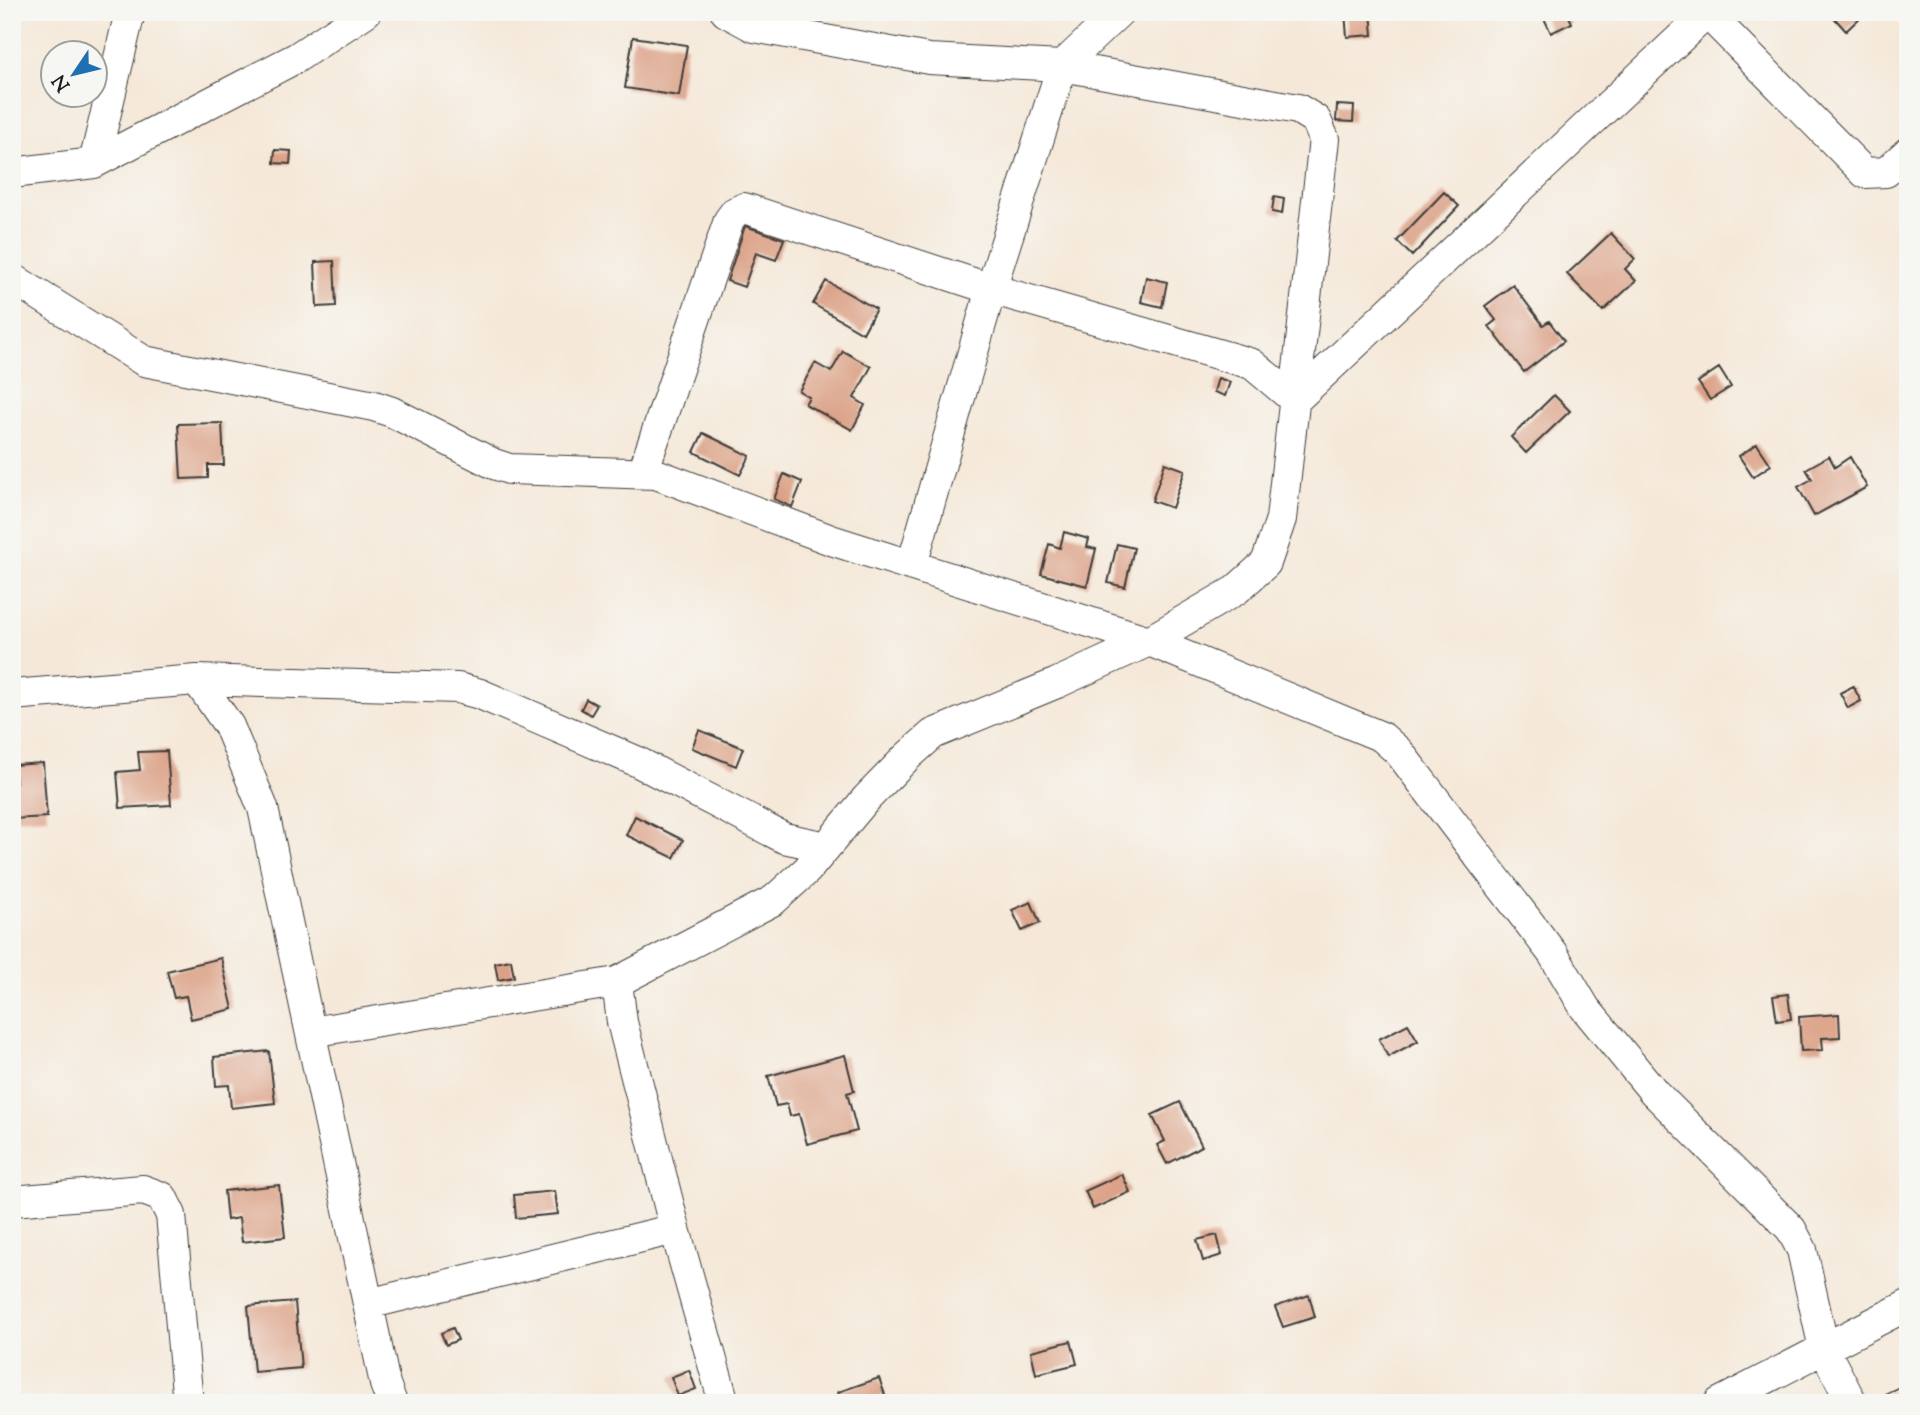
<svg xmlns="http://www.w3.org/2000/svg" width="1920" height="1415" font-family="'Sorts Mill Goudy',serif">
	<style>
		.building { fill: #dba085 }
		.lines { fill: none; stroke-linecap: round; stroke-linejoin: round }
		.street-casing { stroke: #3d3b38; stroke-width: 32 }
		.street { stroke: #fff; stroke-width: 30 }
	</style>
	<rect width="100%" height="100%" fill="#f6f6f2"/>
	<filter id="ink" filterUnits="userSpaceOnUse"><feTurbulence type="fractalNoise" baseFrequency=".0143" numOctaves="2"/><feDisplacementMap in="SourceGraphic" scale="14" xChannelSelector="R" yChannelSelector="G"/><feConvolveMatrix kernelMatrix="1 2 1 2 8 2 1 2 1" color-interpolation-filters="sRGB"/></filter>
	<filter id="wash" filterUnits="userSpaceOnUse"><feTurbulence type="fractalNoise" baseFrequency=".00686" numOctaves="4" result="noise"/><feDisplacementMap in="SourceGraphic" scale="28" xChannelSelector="R" yChannelSelector="G"/><feGaussianBlur stdDeviation="1.57" result="paint"/><feColorMatrix in="noise" values="0 0 0 0 0 0 0 0 0 0 0 0 0 0 0 0 0 1.4 0 .05"/><feComposite in="paint" operator="in"/></filter>
	<g filter="url(#wash)">
		<rect width="100%" height="100%" fill="#f5e8d8"/>
		<g id="blocks">
			<path class="building" d="M 1345,12 L 1371,12 L 1373,35 L 1347,37 Z
				M 1541,12 L 1567,12 L 1572,23 L 1551,33 Z
				M 1829,12 L 1866,12 L 1846,31 Z
				M 633,37 L 687,45 L 679,96 L 625,88 Z
				M 1337,105 L 1354,106 L 1353,122 L 1336,121 Z
				M 275,150 L 291,151 L 290,164 L 274,163 Z
				M 1444,192 L 1459,206 L 1412,256 L 1397,241 Z
				M 1274,197 L 1284,199 L 1282,214 L 1272,212 Z
				M 745,226 L 784,239 L 776,260 L 756,253 L 744,287 L 727,281 Z
				M 1611,233 L 1635,259 L 1625,269 L 1636,281 L 1603,311 L 1567,274 Z
				M 334,261 L 336,306 L 317,307 L 315,262 Z
				M 1146,277 L 1167,282 L 1162,307 L 1141,302 Z
				M 826,281 L 876,309 L 863,333 L 813,304 Z
				M 1513,285 L 1543,325 L 1549,321 L 1564,341 L 1524,372 L 1489,326 L 1496,320 L 1485,306 Z
				M 843,351 L 871,367 L 854,398 L 865,405 L 852,430 L 805,404 L 809,397 L 799,391 L 815,363 L 831,372 Z
				M 1719,368 L 1731,387 L 1710,400 L 1698,382 Z
				M 1218,378 L 1230,382 L 1225,396 L 1214,392 Z
				M 1554,395 L 1570,411 L 1526,453 L 1511,437 Z
				M 222,423 L 224,465 L 208,465 L 208,478 L 181,479 L 178,424 Z
				M 703,433 L 750,456 L 740,475 L 694,452 Z
				M 1757,444 L 1771,465 L 1753,477 L 1739,456 Z
				M 1829,456 L 1835,467 L 1850,457 L 1867,487 L 1814,516 L 1798,487 L 1812,479 L 1806,469 Z
				M 1165,463 L 1185,470 L 1172,508 L 1152,501 Z
				M 784,474 L 802,482 L 792,507 L 774,499 Z
				M 1064,532 L 1089,539 L 1087,547 L 1096,549 L 1087,586 L 1041,574 L 1049,544 L 1060,548 Z
				M 1117,544 L 1134,548 L 1125,587 L 1108,583 Z
				M 1853,686 L 1861,701 L 1848,708 L 1840,693 Z
				M 586,699 L 597,705 L 591,715 L 581,709 Z
				M 699,730 L 743,748 L 736,766 L 692,748 Z
				M 167,751 L 171,805 L 120,808 L 117,772 L 140,770 L 138,752 Z
				M 43,763 L 47,817 L 12,819 L 12,783 L 16,783 L 14,765 Z
				M 635,816 L 683,840 L 674,858 L 626,835 Z
				M 1031,902 L 1040,923 L 1022,931 L 1012,910 Z
				M 221,958 L 233,1009 L 191,1019 L 186,996 L 174,998 L 167,971 Z
				M 511,960 L 514,977 L 498,980 L 495,963 Z
				M 1788,994 L 1791,1019 L 1777,1021 L 1773,996 Z
				M 1839,1014 L 1840,1037 L 1822,1038 L 1823,1050 L 1801,1051 L 1799,1017 Z
				M 1408,1024 L 1418,1041 L 1388,1057 L 1379,1039 Z
				M 269,1051 L 275,1103 L 231,1108 L 229,1085 L 216,1086 L 214,1057 Z
				M 845,1055 L 854,1091 L 847,1093 L 857,1131 L 807,1144 L 799,1114 L 790,1116 L 787,1104 L 776,1106 L 768,1076 Z
				M 1180,1102 L 1202,1146 L 1167,1164 L 1157,1145 L 1165,1141 L 1152,1115 Z
				M 1122,1174 L 1130,1192 L 1093,1209 L 1085,1191 Z
				M 279,1185 L 285,1237 L 242,1242 L 239,1218 L 227,1220 L 224,1191 Z
				M 555,1191 L 558,1214 L 516,1218 L 514,1195 Z
				M 1217,1235 L 1222,1255 L 1203,1261 L 1197,1240 Z
				M 1309,1295 L 1315,1317 L 1283,1327 L 1275,1307 Z
				M 295,1302 L 301,1368 L 254,1372 L 248,1306 Z
				M 453,1328 L 458,1340 L 446,1345 L 441,1333 Z
				M 1071,1341 L 1077,1364 L 1036,1374 L 1031,1351 Z
				M 689,1370 L 696,1389 L 678,1396 L 671,1377 Z
				M 879,1378 L 885,1395 L 862,1403 L 842,1403 L 838,1392 Z
				M 1908,1383 L 1908,1403 L 1889,1403 L 1885,1394 Z"/>
		</g>
	</g>
	<g filter="url(#ink)">
		<use href="#blocks" fill-opacity="0" stroke="#3d3b38" stroke-width="2"/>
		<g class="lines">
			<defs>
				<path id="street" d="M 1707,13 L 1865,173 L 1886,172 L 1908,152
					M 94,163 L 130,12
					M 12,173 L 94,163 L 296,58 L 366,12
					M 12,278 L 144,361 L 374,406 L 392,412 L 494,464 L 509,469 L 656,474 L 831,540 L 1149,641 L 1382,737 L 1399,752 L 1553,954 L 1585,1008 L 1654,1092 L 1791,1229 L 1802,1250 L 1824,1349 L 1852,1403
					M 643,472 L 729,220 L 735,212 L 744,208 L 991,289 L 1252,364 L 1295,400 L 1708,12
					M 912,565 L 991,289 L 1062,66 L 1119,12
					M 197,680 L 229,726 L 263,808 L 368,1304 L 385,1384 L 392,1403
					M 12,695 L 197,680 L 458,688 L 480,694 L 636,761 L 784,838 L 826,847
					M 617,982 L 622,1022 L 675,1229 L 724,1403
					M 311,1032 L 617,982 L 774,900 L 807,870 L 866,799 L 907,757 L 933,734 L 1057,683 L 1149,641 L 1236,590 L 1266,563 L 1281,519 L 1324,139 L 1316,120 L 1298,109 L 1062,66 L 929,59 L 754,27 L 726,12
					M 12,1201 L 143,1190 L 162,1197 L 171,1215 L 188,1403
					M 368,1304 L 675,1229
					M 1719,1403 L 1908,1305"/>
			</defs>
			<use href="#street" class="street-casing"/>
			<use href="#street" class="street"/>
		</g>
	</g>
	<rect width="1920" height="1415" fill="none" stroke="#f6f6f2" stroke-width="42"/>
	<g transform="translate(74 74) rotate(235)"><circle r="33" fill="#f6f6f2" stroke="#9f9f9c" stroke-width="2"/>
	<path d="M0-5L12 26L0 18L-12 26Z" fill="#1f6fb2"/>
	<text y="-10" font-size="19" font-weight="bold" text-anchor="middle" fill="#1c1c1c">N</text>
	</g>
</svg>
